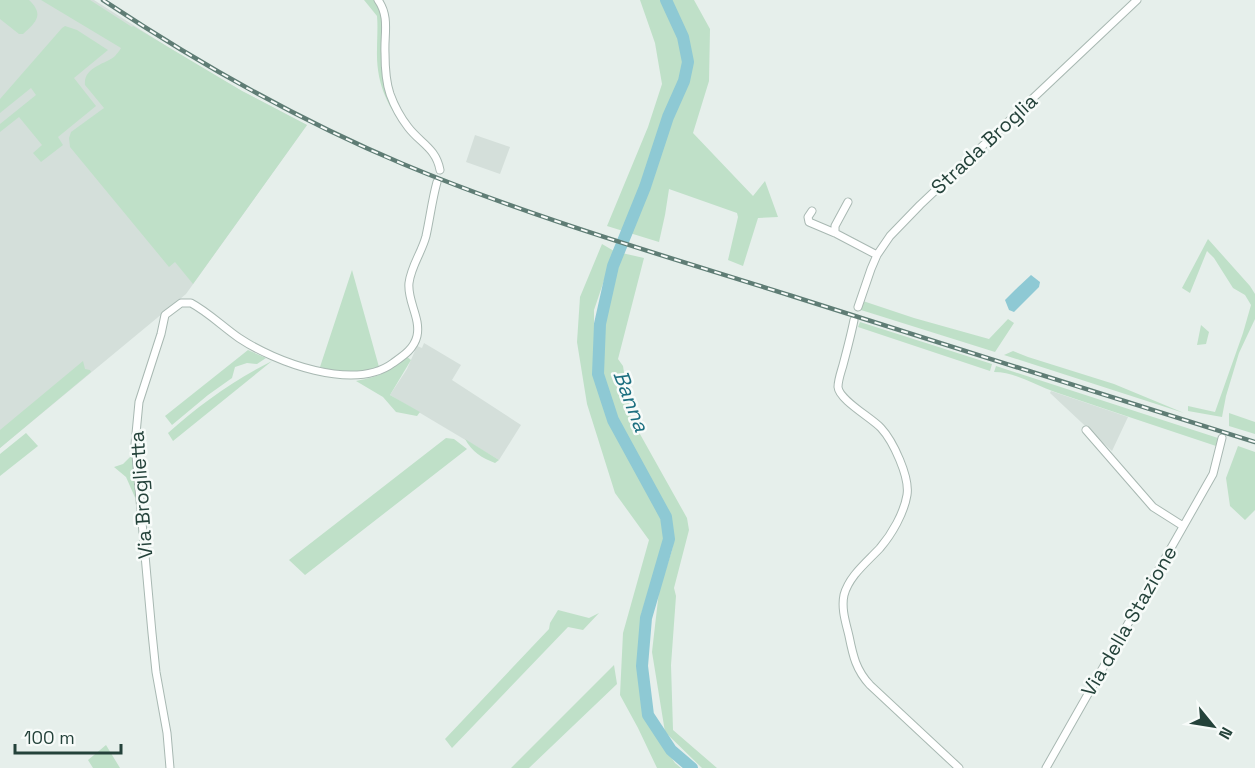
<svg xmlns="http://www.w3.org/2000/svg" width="1255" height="768" font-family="'Space Grotesk',sans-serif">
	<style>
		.built { fill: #d4dfda }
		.green { fill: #bfe0c8 }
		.water { fill: #8ec9d4 }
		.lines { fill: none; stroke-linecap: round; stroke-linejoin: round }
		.river { stroke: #8ec9d4; stroke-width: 12 }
		.minor-casing { stroke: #a8b8b2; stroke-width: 9 }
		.minor { stroke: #fff; stroke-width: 7 }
		.rail-casing { stroke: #5f7d75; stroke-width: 4.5 }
		.rail { stroke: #f7fbf9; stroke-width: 2; stroke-dasharray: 7; stroke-linecap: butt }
		.labels { text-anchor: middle; stroke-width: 5; stroke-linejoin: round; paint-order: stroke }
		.street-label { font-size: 20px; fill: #24423a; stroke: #f7fbf9 }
		.water-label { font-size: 21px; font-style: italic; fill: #1c6f80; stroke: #f7fbf9 }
	</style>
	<rect width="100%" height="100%" fill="#e6efeb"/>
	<path class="built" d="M 0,0 L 94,0 L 185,58 L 242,91 L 307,125 L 186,294 L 0,448 Z
		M 475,135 L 510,147 L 500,174 L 466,162 Z
		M 424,343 L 461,365 L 452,380 L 521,425 L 499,460 L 390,395 L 407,369 L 417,346 L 422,348 Z
		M 1051,391 L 1128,417 L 1112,451 L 1050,393 Z"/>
	<path class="green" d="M 0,0 L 29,0 C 44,14 37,22 23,34 L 19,34 L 0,19 Z
		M 41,0 L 90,0 L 132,27 L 133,26 L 242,91 L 307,125 L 193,284 L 175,262 L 169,267 L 70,147 L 69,138 L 71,132 L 104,108 L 85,85 C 83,67 106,64 115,56 C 116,55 120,50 121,48 Z
		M 364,0 L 375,0 L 381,11 L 388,94 L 409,133 C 388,108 376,84 377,50 C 377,39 378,27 377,16 Z
		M 640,0 L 694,0 L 710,29 L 709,81 L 693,133 L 753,196 L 765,181 L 778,217 L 758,218 L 743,266 L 728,260 L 738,217 L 737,213 L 669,189 L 665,215 L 659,242 L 607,226 L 648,127 L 662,84 L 655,43 Z
		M 65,26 L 77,30 L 108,50 L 74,78 L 96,106 L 58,137 L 63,145 L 41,162 L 33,153 L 42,145 L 19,117 L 0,132 L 0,124 L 36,95 L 31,88 L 0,113 L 0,99 L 62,28 Z
		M 1208,239 L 1250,286 L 1255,294 L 1255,319 L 1239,353 L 1226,396 L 1222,417 L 1188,411 L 1188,406 L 1215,412 L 1243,333 L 1251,305 L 1245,295 L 1233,288 L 1214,258 L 1207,251 L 1190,293 L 1182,288 Z
		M 602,244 L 614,251 L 594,310 L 594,373 L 608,419 L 660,516 L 665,537 L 641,615 L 638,664 L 644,717 L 675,763 L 681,768 L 657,768 L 638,728 L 620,695 L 623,633 L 649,540 L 615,493 L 587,404 L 577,342 L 580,297 Z
		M 622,253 L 644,258 L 618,359 L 623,366 L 631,418 L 687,518 L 689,530 L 674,588 L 676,596 L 671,665 L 673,730 L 717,768 L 702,768 L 665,732 L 652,652 L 659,591 L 672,550 L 674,539 L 669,515 L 618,421 L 602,378 L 602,326 Z
		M 352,270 L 379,367 C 354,375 345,374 320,367 Z
		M 863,301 L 914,318 L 989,339 L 1008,319 L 1014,323 L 995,352 L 861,310 Z
		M 860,322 L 992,364 L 990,371 L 858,327 Z
		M 1201,325 L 1209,332 L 1206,344 L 1197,345 Z
		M 248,350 L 266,358 L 257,364 L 247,363 L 235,367 L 232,378 L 208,395 L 172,425 L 165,416 Z
		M 1013,351 L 1028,357 L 1114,384 L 1184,413 L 1004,355 Z
		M 406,356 L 411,360 L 390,395 L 420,412 L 417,416 L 396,412 L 383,397 L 356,381 C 381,376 387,373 406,356 Z
		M 83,361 L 85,369 L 90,370 L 91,372 L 0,448 L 0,430 Z
		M 272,361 L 173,441 L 168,433 C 199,405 234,380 272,361 Z
		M 996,366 L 1218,438 L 1216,446 C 1162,428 1108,410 1055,392 C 1035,385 1015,372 994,372 Z
		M 1229,413 L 1255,422 L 1255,434 L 1229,426 Z
		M 26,433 L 38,446 L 0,476 L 0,454 Z
		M 446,438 L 454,439 L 467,449 L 305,575 L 289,560 Z
		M 465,439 L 499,460 L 495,463 C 482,458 472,452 465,439 Z
		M 1238,446 L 1255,452 L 1255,510 L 1245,520 L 1230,506 L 1226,478 Z
		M 132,455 L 137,502 L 126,477 L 114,467 L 123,464 Z
		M 558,610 L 589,618 L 599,613 L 583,630 L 568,627 L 452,748 L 445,739 L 549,629 L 550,623 Z
		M 614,665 L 617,684 L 529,768 L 511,768 Z
		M 106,745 L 120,768 L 93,768 L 88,760 Z"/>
	<path class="water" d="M 1031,275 L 1040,282 L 1039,287 L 1014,312 L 1009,310 L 1005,300 L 1015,290 Z"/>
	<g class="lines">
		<path class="river" d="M 666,0 L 683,37 L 688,62 L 684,81 L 668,117 L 645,187 L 613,266 L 600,324 L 598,374 L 613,420 L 666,517 L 669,539 L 646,618 L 642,666 L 648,715 L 671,750 L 692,768"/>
		<defs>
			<path id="minor" d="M 378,0 C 390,17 384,34 385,53 C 385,67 386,82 390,94 C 394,105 401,118 408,127 C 420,143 436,148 440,170
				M 812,211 L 808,217 L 809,222 L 835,233 L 877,255
				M 835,233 L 835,226 L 848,202
				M 858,307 L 871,269 L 877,255 L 890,236 L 920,205 L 1137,0
				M 854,320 C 851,335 847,350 843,365 C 841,372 838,380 838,387 C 839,400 872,418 881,428 C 893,441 910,477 907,495 C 904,513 892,534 880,548 C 867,562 849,576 844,595 C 841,609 846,623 849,636 C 853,656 856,670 870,685 L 959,768
				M 1086,430 L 1153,507 L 1183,526
				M 170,768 L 167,733 L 156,672 L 152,633 L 135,444 L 139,402 L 161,334 L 165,315 L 181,303 L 191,303 C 208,312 223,327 239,338 C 275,362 354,392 393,363 C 403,356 414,349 417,336 C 421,318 407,301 409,283 C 411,266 422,252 426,236 C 430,218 432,200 437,182
				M 1046,768 L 1213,474 L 1222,438"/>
		</defs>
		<use href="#minor" class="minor-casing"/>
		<use href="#minor" class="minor"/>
		<defs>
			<path id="rail" d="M 103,0 C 198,63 298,120 403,164 C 530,217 662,255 792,296 C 946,345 1101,394 1255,442"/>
		</defs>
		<use href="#rail" class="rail-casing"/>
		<use href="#rail" class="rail"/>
	</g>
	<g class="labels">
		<g class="street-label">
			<text transform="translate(984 144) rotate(-43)" y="7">Strada Broglia</text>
			<text transform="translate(141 495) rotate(-94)" y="7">Via Broglietta</text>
			<text transform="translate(1129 621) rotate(-60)" y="7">Via della Stazione</text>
		</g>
		<g class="water-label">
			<text transform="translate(631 401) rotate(69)" y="7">Banna</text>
		</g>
	</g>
	<g transform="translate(1213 726) rotate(120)" stroke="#f7fbf9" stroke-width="4.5" paint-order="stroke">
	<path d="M0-4.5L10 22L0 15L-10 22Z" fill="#24423a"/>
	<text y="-9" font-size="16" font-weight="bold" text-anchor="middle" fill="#24423a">N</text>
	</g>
	<path d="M15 744v9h106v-9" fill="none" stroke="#24423a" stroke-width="3"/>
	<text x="24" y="744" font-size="18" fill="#24423a" stroke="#f7fbf9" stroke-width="4.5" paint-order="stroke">100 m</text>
</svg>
